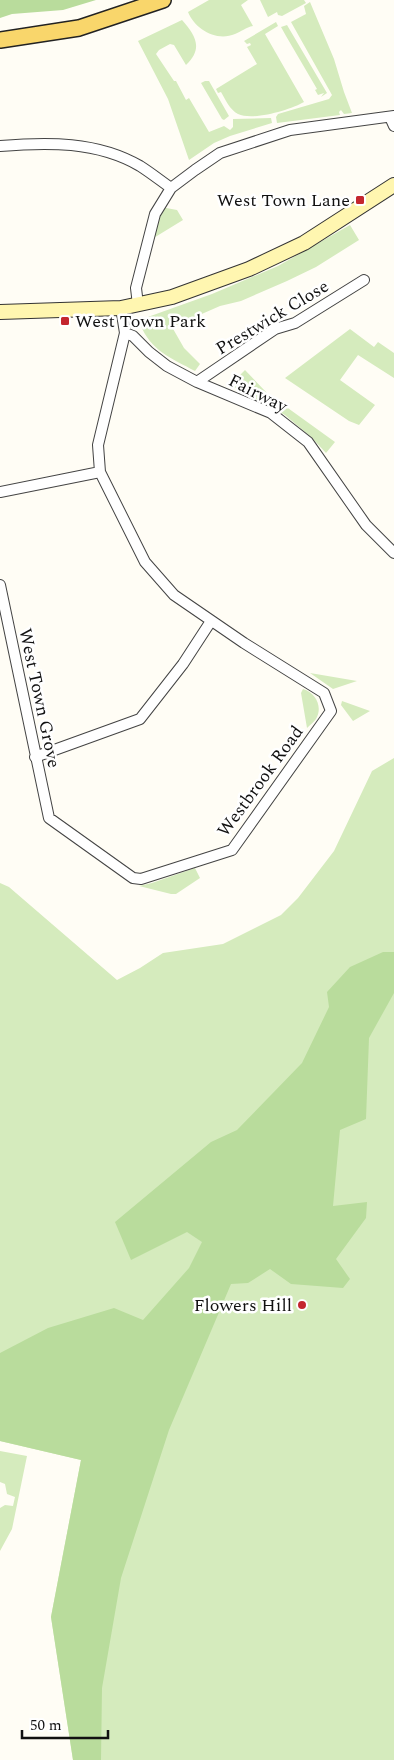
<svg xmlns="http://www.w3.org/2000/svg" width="394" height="1760" font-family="Spectral,serif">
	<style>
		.green { fill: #d5ebbd }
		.forest { fill: #b9dc9c }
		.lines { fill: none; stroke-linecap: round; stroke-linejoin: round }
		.minor-casing { stroke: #444; stroke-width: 12 }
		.secondary-casing { stroke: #333; stroke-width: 16 }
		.primary-casing { stroke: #222; stroke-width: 18 }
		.minor { stroke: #fff; stroke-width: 10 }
		.secondary { stroke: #fff6b0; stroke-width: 14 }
		.primary { stroke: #f9d66b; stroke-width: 15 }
		.poi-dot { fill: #c4262e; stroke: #fff; stroke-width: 2 }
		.labels { text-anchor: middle; stroke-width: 5; stroke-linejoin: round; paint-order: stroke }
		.poi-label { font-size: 18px; fill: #111; stroke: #fff; text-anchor: end }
		.street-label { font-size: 18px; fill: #111; stroke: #fff }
	</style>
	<rect width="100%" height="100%" fill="#fffdf5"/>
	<path class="green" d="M 209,0 L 248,0 L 241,5 L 253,26 C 246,27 241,32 235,34 C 216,42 195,29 188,12 Z
		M 260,0 L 304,0 L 306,3 L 282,16 L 278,15 L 277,12 L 268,17 Z
		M 310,2 L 334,59 L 344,92 L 352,113 L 344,114 L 341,110 L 339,112 L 340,115 L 277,123 L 276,117 L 278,114 L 329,99 L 332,95 L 291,22 L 306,14 L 304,6 Z
		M 182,20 C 195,35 204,48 186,65 L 174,45 L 170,44 L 159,50 L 156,54 L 174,81 L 176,81 L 186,100 L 189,98 L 209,132 L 224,126 L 230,130 L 233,127 L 233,119 L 271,118 L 272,123 L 230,136 L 214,143 L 189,160 L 168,99 L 138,41 Z
		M 276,22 L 278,26 L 265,34 L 304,102 C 290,110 253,121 238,114 C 230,110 225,99 221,92 L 218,93 L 216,89 L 257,64 L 247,47 L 251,45 L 250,43 L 247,44 L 244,41 Z
		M 287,25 L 327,93 L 321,97 L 324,93 L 318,95 L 315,90 L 317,89 L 286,36 L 281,27 Z
		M 205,81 L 209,81 L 229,116 L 224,120 L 222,119 L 201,83 Z
		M 161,207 L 177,210 L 183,220 L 152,239 Z
		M 350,225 L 359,240 L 316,267 L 287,281 L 241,301 L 220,306 L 172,327 L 184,348 L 200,364 L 195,371 C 171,358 151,351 140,324 L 145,318 L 212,294 L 278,266 Z
		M 350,329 L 374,347 L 378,342 L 394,353 L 394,378 L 358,355 L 340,380 L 375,405 L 359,425 L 349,421 L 285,378 Z
		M 245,370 L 267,393 L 335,442 L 326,453 L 312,438 L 285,415 L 230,385 Z
		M 310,673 L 357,681 L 333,689 Z
		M 303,689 C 316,693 323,707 316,719 C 314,722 310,725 307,728 L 301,693 Z
		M 342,701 L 370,711 L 353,721 L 341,705 Z
		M 394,758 L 394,1760 L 73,1760 L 51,1617 L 81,1460 L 0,1441 L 0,883 L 9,887 L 117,980 L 140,968 L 163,953 L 223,944 L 281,915 L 298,898 L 334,851 L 372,771 Z
		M 195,868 L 200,878 L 176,894 L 171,894 L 139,886 L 152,883 Z
		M 0,1451 L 27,1456 L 12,1529 L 0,1551 L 0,1508 L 5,1505 L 13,1506 L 15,1497 L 7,1494 L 5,1484 L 0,1482 Z"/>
	<path class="forest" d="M 0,0 L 96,0 L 63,10 L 12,14 L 0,18 Z
		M 383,952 L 394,952 L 394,993 L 369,1038 L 366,1119 L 340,1130 L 333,1206 L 367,1202 L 366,1218 L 336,1259 L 350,1279 L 343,1288 L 291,1284 L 270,1269 L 248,1283 L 231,1284 L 169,1430 L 121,1578 L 102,1688 L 101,1760 L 73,1760 L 51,1617 L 81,1460 L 0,1441 L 0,1353 L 48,1328 L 114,1308 L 143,1320 L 189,1268 L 202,1242 L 187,1232 L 131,1260 L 115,1222 L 211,1142 L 237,1130 L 302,1063 L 329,1007 L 327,992 L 350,967 Z"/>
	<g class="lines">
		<defs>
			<path id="minor" d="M 390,117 L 394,126
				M 0,146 C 47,142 97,141 140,166 C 151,173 161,181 171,188
				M 138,305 L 136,288 L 155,214 L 171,188 L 195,170 L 220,153 L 290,130 L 394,116
				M 125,333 L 133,336 L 149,352 L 167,366 L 197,382 L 271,413 L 308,442 L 366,525 L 394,553
				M 197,382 L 275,329 L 295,323 L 364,280
				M 0,492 L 100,472
				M 0,585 L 49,818 L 133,878 L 141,879 L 232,850 L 331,711 L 324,693 L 244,643 L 174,595 L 145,562 L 100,472 L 98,445 L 125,333 L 121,308
				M 35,757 L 140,719 L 183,664 L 211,621"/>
			<path id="secondary" d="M 0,312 L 121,308 L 172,297 L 249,269 L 304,243 L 394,185"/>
			<path id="primary" d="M 0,40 L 79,28 L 163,0"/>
		</defs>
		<use href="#minor" class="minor-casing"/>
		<use href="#secondary" class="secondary-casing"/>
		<use href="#primary" class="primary-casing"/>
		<use href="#minor" class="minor"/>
		<use href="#secondary" class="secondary"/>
		<use href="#primary" class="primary"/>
	</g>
	<g class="poi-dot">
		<rect x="355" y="195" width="10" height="10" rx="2.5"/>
		<rect x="60" y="316" width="10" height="10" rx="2.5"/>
		<circle cx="302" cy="1305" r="5"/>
	</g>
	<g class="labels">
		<g class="poi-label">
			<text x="350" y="206">West Town Lane</text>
			<text x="75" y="327" text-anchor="start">West Town Park</text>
			<text x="292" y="1311">Flowers Hill</text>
		</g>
		<g class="street-label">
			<text transform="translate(272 317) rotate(-31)" y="6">Prestwick Close</text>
			<text transform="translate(258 393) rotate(27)" y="6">Fairway</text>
			<text transform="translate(40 698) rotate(78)" y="6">West Town Grove</text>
			<text transform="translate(260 781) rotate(-54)" y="6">Westbrook Road</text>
		</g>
	</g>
	<path d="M22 1730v8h86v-8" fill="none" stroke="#111111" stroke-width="2.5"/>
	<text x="30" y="1730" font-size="15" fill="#111111" stroke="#ffffff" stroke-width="4" paint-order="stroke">50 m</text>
</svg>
